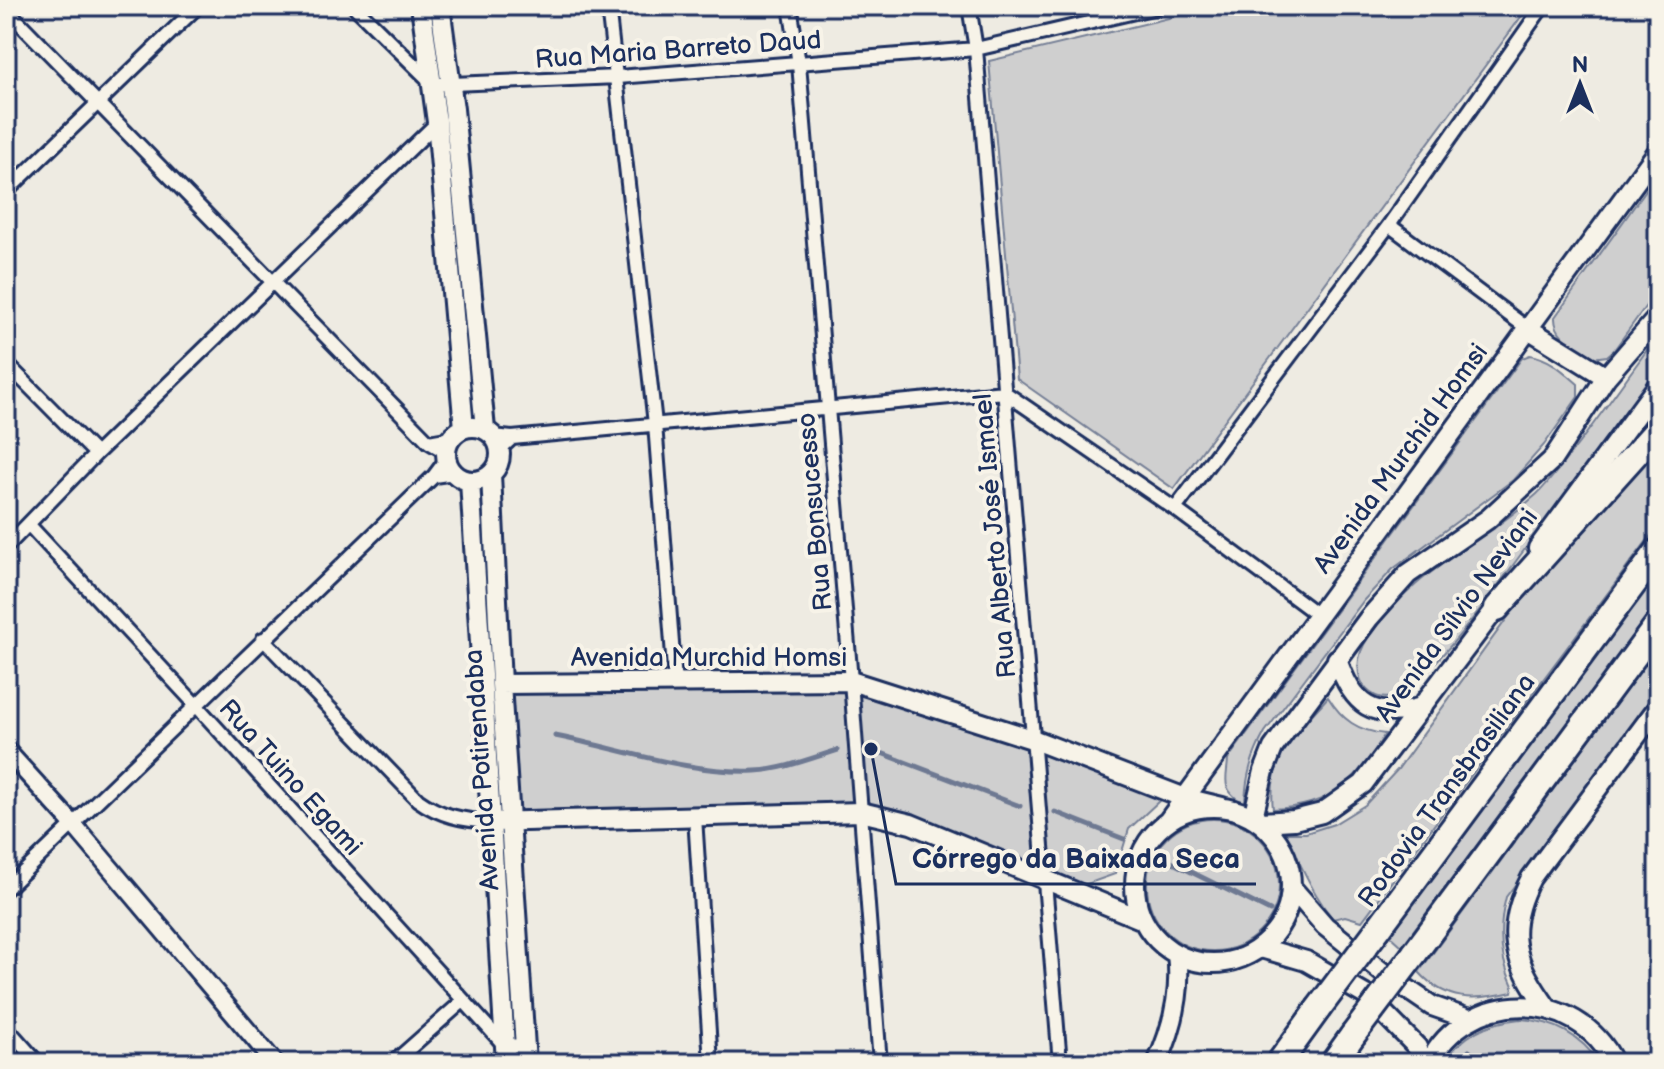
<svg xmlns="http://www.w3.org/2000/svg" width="1664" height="1069" font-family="'Balsamiq Sans',sans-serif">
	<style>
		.green { fill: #cfcfcf; stroke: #757f96; stroke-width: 2 }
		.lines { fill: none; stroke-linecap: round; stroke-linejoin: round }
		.stream { stroke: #6e7992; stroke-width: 5 }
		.minor-casing { stroke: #1b2f5e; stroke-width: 18 }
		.tertiary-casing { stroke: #1b2f5e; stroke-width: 22 }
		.secondary-casing { stroke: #1b2f5e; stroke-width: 24 }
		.motorway-casing { stroke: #1b2f5e; stroke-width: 30 }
		.minor { stroke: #f7f3e8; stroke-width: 12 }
		.tertiary { stroke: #f7f3e8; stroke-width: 16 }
		.secondary { stroke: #f7f3e8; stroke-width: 18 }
		.motorway { stroke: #f7f3e8; stroke-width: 24 }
		.motorway-bridge-casing { stroke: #1b2f5e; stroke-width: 30; stroke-linecap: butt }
		.motorway-bridge { stroke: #f7f3e8; stroke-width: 24 }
		.labels { text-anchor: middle; stroke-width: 8; stroke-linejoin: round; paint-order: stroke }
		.street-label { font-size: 26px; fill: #1b2f5e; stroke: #f7f3e8 }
		.leader { fill: none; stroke: #1b2f5e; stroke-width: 3 }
		.callout-dot { fill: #1b2f5e; stroke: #f7f3e8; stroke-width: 3 }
		.callout-label { font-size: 28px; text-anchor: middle; font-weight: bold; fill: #1b2f5e; stroke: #f7f3e8; stroke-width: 8; stroke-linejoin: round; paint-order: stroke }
	</style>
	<rect width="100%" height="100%" fill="#eeebe2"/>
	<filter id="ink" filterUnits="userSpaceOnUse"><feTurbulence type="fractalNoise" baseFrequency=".0125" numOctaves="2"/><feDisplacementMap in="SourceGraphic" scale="16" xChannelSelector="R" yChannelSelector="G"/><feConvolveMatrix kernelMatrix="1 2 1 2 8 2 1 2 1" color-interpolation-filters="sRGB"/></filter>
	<g filter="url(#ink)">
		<path class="green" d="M 1219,6 L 1529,6 L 1174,489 L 1017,379 L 989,61 Z
			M 1658,173 L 1658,289 L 1614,350 L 1607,356 L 1592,358 C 1577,347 1554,337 1555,317 Z
			M 1658,335 L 1658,370 C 1615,428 1571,486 1528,545 C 1492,593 1457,644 1413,685 C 1378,719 1340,679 1368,638 C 1414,569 1478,547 1537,494 C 1550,482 1561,465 1572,452 C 1602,414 1629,374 1658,335 Z
			M 1530,355 C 1550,358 1564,372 1578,384 L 1578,397 L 1544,445 L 1513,480 L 1393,569 L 1364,600 L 1265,732 C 1252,756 1246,775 1245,803 L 1242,803 C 1220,787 1227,781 1228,759 L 1522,358 Z
			M 1658,440 L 1658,526 L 1362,921 L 1345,916 L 1333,919 C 1310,891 1302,863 1283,833 L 1306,833 L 1334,824 L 1365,805 L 1398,769 L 1539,574 Z
			M 1658,571 L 1658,601 L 1402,946 L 1390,935 Z
			M 1658,647 L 1658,694 L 1506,897 C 1498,928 1499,957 1513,986 L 1512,992 C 1474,1001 1446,1002 1419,972 Z
			M 844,686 L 854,806 L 517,815 L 507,688 Z
			M 858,688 L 1026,743 L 1037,873 L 867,808 Z
			M 1328,697 C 1342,720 1358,731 1385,734 C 1356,783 1331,806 1273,809 C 1267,757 1296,733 1328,697 Z
			M 1040,748 L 1160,800 L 1129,829 L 1115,874 L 1073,889 L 1050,879 Z
			M1147 885a66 66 0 1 1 132 0a66 66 0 1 1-132 0Z
			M 1520,1019 C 1553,1021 1580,1034 1599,1063 L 1443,1063 C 1462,1035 1487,1022 1520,1019 Z"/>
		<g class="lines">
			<path class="stream" d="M 555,736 C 619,748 689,774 755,771 C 782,770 812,758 838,750
				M 871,749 L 1020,806
				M 1055,812 L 1124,839
				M 1159,856 L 1270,911
				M 1469,1051 L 1481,1063"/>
			<defs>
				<path id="minor" d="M 354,6 L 433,84 L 452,84 L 618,77 L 976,49 L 1161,6
					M 608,6 L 655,424 L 675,682
					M 790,6 L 799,64 L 851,681 L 880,1063
					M 969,6 L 976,49 L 1060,1063
					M 6,9 L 429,442 L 446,452
					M 6,192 L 198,6
					M 1389,225 L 1527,328
					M 6,363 L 96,454
					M 493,436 L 512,438 L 1004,392 L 1175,509 L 1318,615
					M 429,442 L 451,438
					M 500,449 L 512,438
					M 434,476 L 454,473
					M 1175,509 L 1389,225 L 1543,6
					M 29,525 L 195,704 L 505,1046 L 524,1045
					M 6,547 L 96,454 L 440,120
					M 263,639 L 418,800 C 440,816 463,820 489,822
					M 695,817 L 711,1063
					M 6,889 L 434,476 L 446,460
					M 6,1027 L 38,1063
					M 393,1063 L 463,1001"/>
				<path id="tertiary" d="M 6,750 L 73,824 L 275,1063"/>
				<path id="secondary" d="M 421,6 L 437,122 L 464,428
					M 440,6 L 454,109 L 485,429
					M 1527,328 L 1606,377
					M446 454a27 27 0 1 1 54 0a27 27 0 1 1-54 0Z
					M 491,474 L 501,684 L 526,1063
					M 470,481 L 506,1063
					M 1538,548 L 1658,385
					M 1337,659 C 1352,705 1373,721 1422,707
					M 501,684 L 851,681 L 1032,739 L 1185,798 L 1222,807
					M1135 885a78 78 0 1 1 156 0a78 78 0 1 1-156 0Z
					M 1253,817 L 1264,771 L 1273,748 L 1369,618 L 1408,574 L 1488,519 L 1552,460 L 1606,377 L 1658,317
					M 1168,821 L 1658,151
					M 489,822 L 861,812 L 911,824 L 1143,920
					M 1261,822 L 1294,820 L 1322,813 L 1363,784 L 1503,599
					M 1292,888 L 1325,926 L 1382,972 L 1432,1006 L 1469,1019
					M 1261,948 L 1306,961 L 1367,996 L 1417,1047 L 1424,1063
					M 1548,1009 C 1514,962 1503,932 1531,878 L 1658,707
					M 1157,1063 C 1173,1028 1182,993 1177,954
					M 1429,1063 C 1467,988 1577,987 1614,1063"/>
				<path id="motorway" d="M 1497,608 L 1658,429
					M 1378,929 L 1658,551
					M 1414,954 L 1658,624
					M 1279,1063 L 1318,1009
					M 1333,1063 L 1353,1035"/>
			</defs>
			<use href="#minor" class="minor-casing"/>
			<use href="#tertiary" class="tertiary-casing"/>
			<use href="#secondary" class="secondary-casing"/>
			<use href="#motorway" class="motorway-casing"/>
			<use href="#minor" class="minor"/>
			<use href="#tertiary" class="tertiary"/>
			<use href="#secondary" class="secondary"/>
			<use href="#motorway" class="motorway"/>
			<defs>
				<path id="motorway-bridge" d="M 1318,1009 L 1378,929
					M 1353,1035 L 1414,954"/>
			</defs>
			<use href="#motorway-bridge" class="motorway-bridge-casing"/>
			<use href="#motorway-bridge" class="motorway-bridge"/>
		</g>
	</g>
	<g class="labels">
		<g class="street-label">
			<text transform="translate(678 49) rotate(-4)" y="9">Rua Maria Barreto Daud</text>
			<text transform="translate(1400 458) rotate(-54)" y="9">Avenida Murchid Homsi</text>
			<text transform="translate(814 512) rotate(-95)" y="9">Rua Bonsucesso</text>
			<text transform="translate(994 536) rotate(-95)" y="9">Rua Alberto José Ismael</text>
			<text transform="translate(1456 615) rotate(-54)" y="9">Avenida Sílvio Neviani</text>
			<text x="709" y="666">Avenida Murchid Homsi</text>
			<text transform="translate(481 770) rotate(-94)" y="9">Avenida Potirendaba</text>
			<text transform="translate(291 777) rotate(48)" y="9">Rua Tuino Egami</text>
			<text transform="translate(1446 790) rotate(-54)" y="9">Rodovia Transbrasiliana</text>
		</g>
	</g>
	<path class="leader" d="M871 749L896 884H1256"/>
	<circle class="callout-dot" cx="871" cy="749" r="8"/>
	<g class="callout-label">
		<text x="1076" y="868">Córrego da Baixada Seca</text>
	</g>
	<rect width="1664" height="1069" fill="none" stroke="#f7f3e8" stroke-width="32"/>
	<rect x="16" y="16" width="1632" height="1037" fill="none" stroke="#1b2f5e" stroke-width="3" filter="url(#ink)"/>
	<g transform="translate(1580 84)" stroke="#f7f3e8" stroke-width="6" paint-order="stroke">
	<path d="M0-6L14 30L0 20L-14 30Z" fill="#1b2f5e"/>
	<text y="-12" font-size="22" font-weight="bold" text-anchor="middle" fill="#1b2f5e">N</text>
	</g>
</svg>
